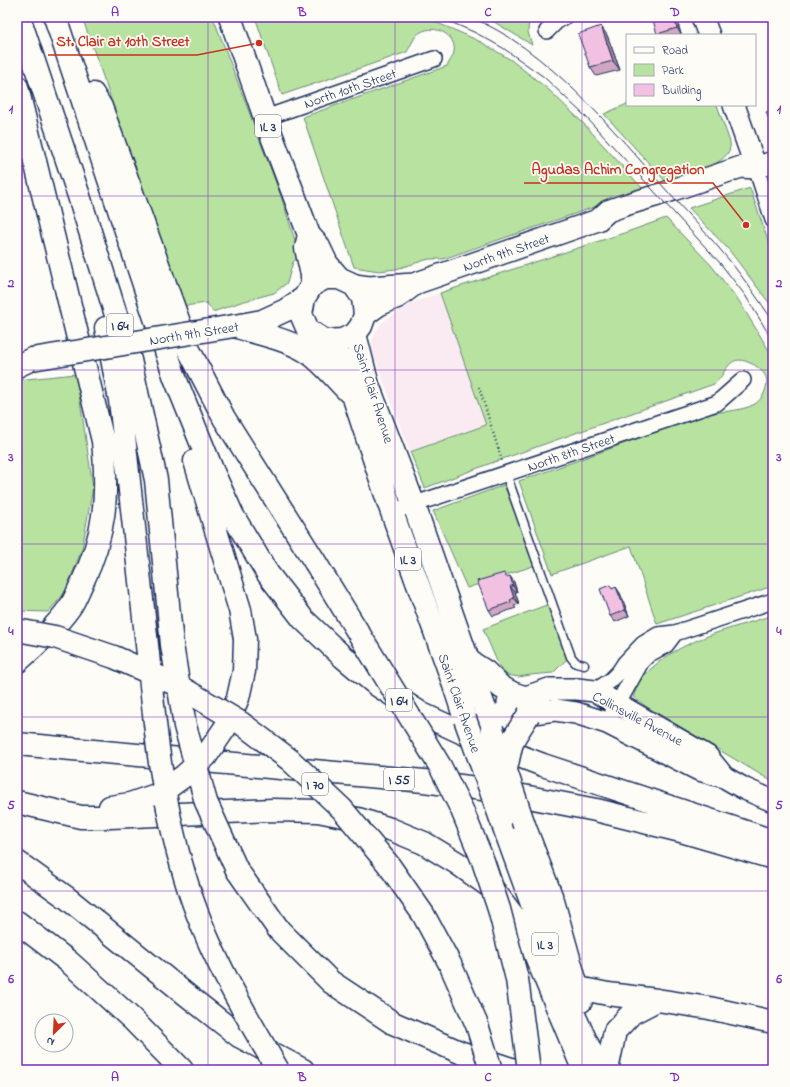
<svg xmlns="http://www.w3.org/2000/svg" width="790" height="1087" font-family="'Indie Flower',sans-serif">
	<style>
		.built { fill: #faeaf1 }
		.green { fill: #b8e29f; stroke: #6a887e }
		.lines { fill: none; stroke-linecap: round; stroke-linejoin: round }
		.lane-casing { stroke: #1b2f5e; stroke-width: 11 }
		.street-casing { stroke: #1b2f5e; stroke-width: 18 }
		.secondary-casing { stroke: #1b2f5e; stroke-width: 24 }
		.primary-casing { stroke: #1b2f5e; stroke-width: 25 }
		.highway-casing { stroke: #1b2f5e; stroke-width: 25 }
		.path { stroke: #1b2f5e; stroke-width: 2.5; stroke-dasharray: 1 3; stroke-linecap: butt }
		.lane { stroke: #fdfcf7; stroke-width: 8 }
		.street { stroke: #fdfcf7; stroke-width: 15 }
		.secondary { stroke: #fdfcf7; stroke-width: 21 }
		.primary { stroke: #fdfcf7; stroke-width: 22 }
		.highway { stroke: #fdfcf7; stroke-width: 22 }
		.tram { stroke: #1b2f5e; stroke-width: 1 }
		.primary-bridge-casing { stroke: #1b2f5e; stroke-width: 25; stroke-linecap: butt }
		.highway-bridge-casing { stroke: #1b2f5e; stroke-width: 25; stroke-linecap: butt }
		.primary-bridge { stroke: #fdfcf7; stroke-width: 22 }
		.highway-bridge { stroke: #fdfcf7; stroke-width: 22 }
		.wall { fill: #d0a6c2; stroke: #1b2f5e }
		.shaded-wall { fill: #a9879e; stroke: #1b2f5e }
		.building { fill: #f2c1e2; stroke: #1b2f5e }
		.grid { fill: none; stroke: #7b2cbf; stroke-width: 1; stroke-opacity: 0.55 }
		.labels { text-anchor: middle; stroke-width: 3.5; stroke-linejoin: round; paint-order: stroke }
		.shield { fill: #fdfcf7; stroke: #5f6c8c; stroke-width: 1 }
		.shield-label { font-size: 13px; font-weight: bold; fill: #1b2f5e }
		.street-label { font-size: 14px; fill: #1b2f5e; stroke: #fdfcf7 }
		.leader { fill: none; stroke: #c8321e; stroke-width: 1.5 }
		.callout-dot { fill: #c8321e; stroke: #fdfcf7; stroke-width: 1.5 }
		.callout-label { font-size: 15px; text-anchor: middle; font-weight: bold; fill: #c8321e; stroke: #fdfcf7; stroke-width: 3.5; stroke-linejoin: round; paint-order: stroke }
		.neatline { fill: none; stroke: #7b2cbf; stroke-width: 1.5 }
		.grid-label { font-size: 13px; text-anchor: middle; font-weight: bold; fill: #7b2cbf }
	</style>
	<rect width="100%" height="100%" fill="#fdfcf7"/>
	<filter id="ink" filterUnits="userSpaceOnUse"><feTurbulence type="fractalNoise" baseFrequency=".025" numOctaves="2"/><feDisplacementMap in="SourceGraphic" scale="8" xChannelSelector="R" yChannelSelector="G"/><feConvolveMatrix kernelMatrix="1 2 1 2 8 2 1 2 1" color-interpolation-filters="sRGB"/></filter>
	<g filter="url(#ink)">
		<path class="built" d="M 440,293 L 486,425 L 410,452 L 372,350 L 372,341 L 378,328 L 385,320 L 395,314 L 403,306 Z"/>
		<path class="green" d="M 82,17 L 213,17 L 281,196 L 300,256 L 293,262 L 287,283 L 274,293 L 241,302 L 213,312 L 207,303 L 184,306 Z
			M 255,17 L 423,17 L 459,32 L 481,42 L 511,60 L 549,90 L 583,123 L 644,190 L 443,259 L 429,259 L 396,269 L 379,271 L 354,267 L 303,117 L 447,66 C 449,62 453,57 454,52 C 457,35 435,24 421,32 C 414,35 411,46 407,52 L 282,95 Z
			M 486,17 L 495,17 L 500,20 L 512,17 L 529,17 L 528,32 L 532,45 Z
			M 627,104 L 717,105 L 730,142 C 735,165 681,177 666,182 L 604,114 Z
			M 750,188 L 773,255 L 773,308 L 729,250 L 689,208 Z
			M 666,218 L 711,265 L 739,301 L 773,357 L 773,586 L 657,624 L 631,546 L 552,574 L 519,481 C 560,467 601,452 642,437 C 662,430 682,421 702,415 C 718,411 741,412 755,404 C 763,399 769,386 766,377 C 763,371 756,365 750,363 C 727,352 727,375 714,384 L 494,462 L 425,488 L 410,452 L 486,425 L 440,293 L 627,232 Z
			M 76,374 L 93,487 L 82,549 L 65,593 L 48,612 L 17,611 L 17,380 Z
			M 504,485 L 536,565 L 467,588 L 433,511 Z
			M 549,604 L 567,659 L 553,673 L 530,675 L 519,677 L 507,675 L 499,666 L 483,629 Z
			M 773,615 L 773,782 L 647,707 L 633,697 C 636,691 638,682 642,678 C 675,640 728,630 773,615 Z"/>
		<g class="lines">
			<defs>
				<path id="lane" d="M 506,474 L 571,657 L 576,663 L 584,665"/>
				<path id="street" d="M 547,31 L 557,21 L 564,17
					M 265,118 L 434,59
					M 756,168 L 773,220
					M 391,512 L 717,403 L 743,380
					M 595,691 L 610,681 L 619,672 L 625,663 L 643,644 L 658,635 L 675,633 L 773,601
					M 613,712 L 641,662 L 649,654 L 666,645 L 675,633"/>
				<path id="secondary" d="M 702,17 L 709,35
					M 734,105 L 756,168
					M 354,285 L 369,287 L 414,284 L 598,220 L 608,211 L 622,206 L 658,195 L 741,167 L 756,168 L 773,162
					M 365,315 L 379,305 L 398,297 L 414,285
					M 508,703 L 549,689 L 577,689 L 595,691 L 707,756 L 724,777
					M 488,717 L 501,714 L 512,719 L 533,713 L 555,710 L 576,713 L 607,723 L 699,770 L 724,777 L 745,789 L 773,801"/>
				<path id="primary" d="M 230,17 L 265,118 L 309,235 L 318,245 L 327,264 L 339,278
					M 309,235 L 306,248 L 312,275 L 312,285
					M 234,326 C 258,334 288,339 309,353 C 325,364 337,381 351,394
					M 235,326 L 262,321 L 286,310 L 304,298
					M 355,334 L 368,385 L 414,505 L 492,729
					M 325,341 L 342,340 L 355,334 L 361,326 L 365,315 L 363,298 L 354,285 L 339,278 L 325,278 L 312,285 L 304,298 L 301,314 L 308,330 L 325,341 L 336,352 L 347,373 L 354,398 L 389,504 L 452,679 L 465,719
					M 17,366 L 32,359
					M 469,661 L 486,672 L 501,687 L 512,693 L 524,697
					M 501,819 L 533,907 L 556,976 L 598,1067
					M 524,825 L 553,901 L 581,1001"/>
				<path id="highway" d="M 19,17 L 79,196 L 130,360 L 156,480 L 172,645
					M 55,17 L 175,378 L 213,472 L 233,516 L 268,574 L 303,619 L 343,657 L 377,685 L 422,714 L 480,741 L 543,765 L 773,841
					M 17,87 L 103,441 C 108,494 106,534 82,583 C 78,591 75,600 70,607 C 55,628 36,645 17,662
					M 93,94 L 101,107 L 189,350 L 224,418 L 315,562
					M 106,328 L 120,400 L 148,654
					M 195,461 L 240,610 L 245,639 L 244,671 L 238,698 L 225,728
					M 17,744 L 424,781 L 497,791 L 596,810 L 681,831 L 773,858
					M 17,802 L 81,817 L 110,817 L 273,810 L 318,811 L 358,819 L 390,829 L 424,843 L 457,863 L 492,888 L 514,917 L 530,942 L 581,1064 L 586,1070
					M 110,807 L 130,804 L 159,794
					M 17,862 L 67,898 L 188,996 L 239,1036 L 303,1070
					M 237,870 L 279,930 L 331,982 L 393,1023 L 462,1053 L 511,1069 L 517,1070
					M 17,922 L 68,961 L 132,1019 L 182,1070
					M 556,976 L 578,988 L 608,994 L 657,1000
					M 607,1070 L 615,1031 L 632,1013 L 657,1000 L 709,1008 L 773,1022"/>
			</defs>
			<use href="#lane" class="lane-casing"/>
			<use href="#street" class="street-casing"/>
			<use href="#secondary" class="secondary-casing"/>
			<use href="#primary" class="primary-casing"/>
			<use href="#highway" class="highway-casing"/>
			<path class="path" d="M 479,387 L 502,461"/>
			<use href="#lane" class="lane"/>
			<use href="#street" class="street"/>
			<use href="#secondary" class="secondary"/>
			<use href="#primary" class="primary"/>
			<use href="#highway" class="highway"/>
			<path class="tram" d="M 439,17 L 476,33 L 503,48 L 544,77 L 585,116 L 720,263 L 745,295 L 773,341
				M 470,17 C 546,47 615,132 668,192 C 688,215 710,236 729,260 C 745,280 759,300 773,321"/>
			<defs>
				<path id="primary-bridge" d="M 32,359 L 234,326
					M 465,719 L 501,819
					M 492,729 L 524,825
					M 506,769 L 511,746 L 515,736 L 529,714"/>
				<path id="highway-bridge" d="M 315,562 L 440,766 L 462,810 L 483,861 L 499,909 L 517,979 L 529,1070
					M 17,630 L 55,637 L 114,657 L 175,684 L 241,723 L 290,760 L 342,809 L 388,864 L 423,914 L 450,964 L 477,1025 L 491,1070
					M 172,645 L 185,726 L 206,802 L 237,870
					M 148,654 C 155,730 162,803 185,877 C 205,946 242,1009 278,1070
					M 159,794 L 184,776 L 206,756 L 225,728"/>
			</defs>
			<use href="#primary-bridge" class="primary-bridge-casing"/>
			<use href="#highway-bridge" class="highway-bridge-casing"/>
			<use href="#primary-bridge" class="primary-bridge"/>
			<use href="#highway-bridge" class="highway-bridge"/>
		</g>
		<path class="wall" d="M 676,17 L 681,34 L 677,35 L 658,35 L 657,34 Z
			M 607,35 L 620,70 L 596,76 L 590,67 Z
			M 507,577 L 514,582 L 517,592 L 515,592 L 519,604 L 514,606 L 516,608 L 493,616 L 489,610 Z
			M 613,588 L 620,593 L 629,616 L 615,622 L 610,616 Z"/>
		<path class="shaded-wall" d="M 674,17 L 676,17 L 681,34 L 677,28 Z
			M 601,26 L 607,35 L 620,70 L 613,61 Z
			M 510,576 L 514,582 L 517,592 L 513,586 Z
			M 510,586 L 515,592 L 519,604 L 514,598 Z
			M 616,587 L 620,593 L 629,616 L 625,610 Z"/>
		<path class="building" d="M 652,17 L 674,17 L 677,28 L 657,34 Z
			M 601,26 L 613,61 L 590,67 L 578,34 Z
			M 773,109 L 773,126 L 772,127 L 766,112 Z
			M 504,573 L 506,577 L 510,576 L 513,586 L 510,586 L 514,598 L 510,600 L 511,602 L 489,610 L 477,581 Z
			M 610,585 L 612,589 L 616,587 L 625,610 L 610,616 L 600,589 Z"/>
	</g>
	<path class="grid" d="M 208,17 L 208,1070M 395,17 L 395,1070M 582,17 L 582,1070M 17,196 L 773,196M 17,370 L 773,370M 17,544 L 773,544M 17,717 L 773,717M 17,891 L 773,891"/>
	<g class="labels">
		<g class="shield">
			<rect x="255" y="115" width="26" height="22" rx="3"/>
			<rect x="107" y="314" width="26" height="22" rx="3"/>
			<rect x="395" y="548" width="26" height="22" rx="3"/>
			<rect x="386" y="689" width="26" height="22" rx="3"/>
			<rect x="384" y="768" width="30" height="22" rx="3"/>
			<rect x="302" y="773" width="26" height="22" rx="3"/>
			<rect x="532" y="933" width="26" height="22" rx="3"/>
		</g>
		<g class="shield-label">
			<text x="268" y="131">IL 3</text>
			<text x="120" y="330">I 64</text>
			<text x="408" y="564">IL 3</text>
			<text x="399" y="705">I 64</text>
			<text x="399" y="784">I 55</text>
			<text x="315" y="789">I 70</text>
			<text x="545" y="949">IL 3</text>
		</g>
		<g class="street-label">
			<text transform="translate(350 88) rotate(-19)" y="5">North 10th Street</text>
			<text transform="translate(506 252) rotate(-19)" y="5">North 9th Street</text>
			<text transform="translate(194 333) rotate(-9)" y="5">North 9th Street</text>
			<text transform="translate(374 393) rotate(72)" y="5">Saint Clair Avenue</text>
			<text transform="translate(571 452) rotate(-19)" y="5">North 8th Street</text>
			<text transform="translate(460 703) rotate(71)" y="5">Saint Clair Avenue</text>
			<text transform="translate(638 718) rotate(28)" y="5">Collinsville Avenue</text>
		</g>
	</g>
	<path class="leader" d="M259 43L197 55H48M746 225L713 183H524"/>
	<g class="callout-dot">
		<circle cx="259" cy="43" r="4"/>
		<circle cx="746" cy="225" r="4"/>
	</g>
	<g class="callout-label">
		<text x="123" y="46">St. Clair at 10th Street</text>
		<text x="618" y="174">Agudas Achim Congregation</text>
	</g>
	<rect width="790" height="1087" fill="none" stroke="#fdfcf7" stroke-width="44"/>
	<rect x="626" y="34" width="130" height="72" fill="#fdfcf7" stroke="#a3aaba"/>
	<rect x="634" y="47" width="20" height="6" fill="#fdfcf7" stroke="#a3aaba"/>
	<text x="662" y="54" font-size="12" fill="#1b2f5e">Road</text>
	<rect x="634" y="64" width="20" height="12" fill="#b8e29f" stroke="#a3aaba"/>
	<text x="662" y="74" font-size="12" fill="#1b2f5e">Park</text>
	<rect x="634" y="84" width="20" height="12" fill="#f2c1e2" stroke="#a3aaba"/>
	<text x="662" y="94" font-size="12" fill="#1b2f5e">Building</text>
	<g transform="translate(54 1033) rotate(204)"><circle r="19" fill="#fdfcf7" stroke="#a3aaba"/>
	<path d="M0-3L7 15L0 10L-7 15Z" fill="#c8321e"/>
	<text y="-6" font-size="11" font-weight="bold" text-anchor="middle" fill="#1b2f5e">N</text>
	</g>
	<rect x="22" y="22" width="746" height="1043" class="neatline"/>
	<g class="grid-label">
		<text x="115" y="16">A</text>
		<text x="302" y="16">B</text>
		<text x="488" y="16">C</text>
		<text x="675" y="16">D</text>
		<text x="11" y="113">1</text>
		<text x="779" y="113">1</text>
		<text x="11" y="287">2</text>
		<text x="779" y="287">2</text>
		<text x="11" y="461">3</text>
		<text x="779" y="461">3</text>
		<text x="11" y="635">4</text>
		<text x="779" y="635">4</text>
		<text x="11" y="809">5</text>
		<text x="779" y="809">5</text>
		<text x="11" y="983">6</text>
		<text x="779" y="983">6</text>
		<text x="115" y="1081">A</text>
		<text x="302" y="1081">B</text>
		<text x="488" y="1081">C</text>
		<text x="675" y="1081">D</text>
	</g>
</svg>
